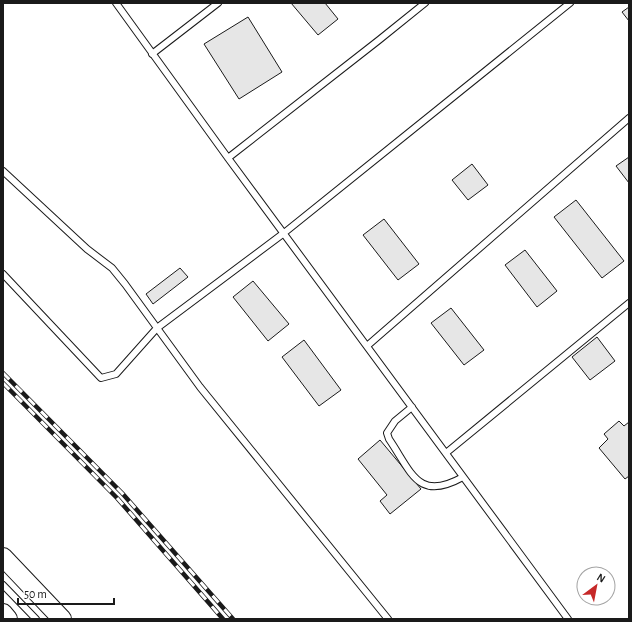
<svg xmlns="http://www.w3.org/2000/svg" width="632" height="622" font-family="'Alegreya Sans',sans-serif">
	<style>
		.building { fill: #e6e6e6; stroke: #1a1a1a }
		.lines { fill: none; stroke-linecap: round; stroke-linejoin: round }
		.lane-casing { stroke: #1a1a1a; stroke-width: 8 }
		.primary-casing { stroke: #1a1a1a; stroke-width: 20 }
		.lane { stroke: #fff; stroke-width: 6 }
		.primary { stroke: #fff; stroke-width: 18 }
		.rail-casing { stroke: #1a1a1a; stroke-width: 4.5 }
		.rail { stroke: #fff; stroke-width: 3; stroke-dasharray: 9; stroke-linecap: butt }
	</style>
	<rect width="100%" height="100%" fill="#fff"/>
	<path class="building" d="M 291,3 L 325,3 L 338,19 L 318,35 Z
		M 629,7 L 629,21 L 622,12 Z
		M 248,17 L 282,72 L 239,99 L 204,44 Z
		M 629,157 L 629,183 L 616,166 Z
		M 472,164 L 488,185 L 468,200 L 452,180 Z
		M 576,200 L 624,261 L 602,278 L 554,217 Z
		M 384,219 L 419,264 L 398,280 L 363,235 Z
		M 525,250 L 557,291 L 537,307 L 505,265 Z
		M 180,268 L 188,277 L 153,304 L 146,294 Z
		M 253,281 L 289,324 L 268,341 L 233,297 Z
		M 451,308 L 484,350 L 464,365 L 431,323 Z
		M 597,337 L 615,361 L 590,380 L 572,357 Z
		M 304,340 L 341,390 L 319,406 L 282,357 Z
		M 619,421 L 624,426 L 629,422 L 629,476 L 625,479 L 599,448 L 608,439 L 604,434 Z
		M 380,440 L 421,489 L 390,514 L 380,501 L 387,495 L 358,459 Z"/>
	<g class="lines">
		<defs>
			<path id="lane" d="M 116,3 L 228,158 L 568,619
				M 152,54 L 218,3
				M 228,158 L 379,40 L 425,3
				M 3,171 L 87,249 L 112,268 L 125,284 L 200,387 L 388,619
				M 3,274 L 101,378 L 116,374 L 157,328 L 284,233 L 570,3
				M 367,346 L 629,118
				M 412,407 L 395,421 L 387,433 L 389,439 C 412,473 418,502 463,477
				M 446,453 L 629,303
				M 3,585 L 36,619"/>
			<path id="primary" d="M 3,557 L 62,619
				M 3,613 L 8,619"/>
		</defs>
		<use href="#lane" class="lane-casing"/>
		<use href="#primary" class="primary-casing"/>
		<use href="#lane" class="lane"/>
		<use href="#primary" class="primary"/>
		<defs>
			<path id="rail" d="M 3,373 L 122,493 L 233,619
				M 3,383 L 117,498 L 223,619"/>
		</defs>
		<use href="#rail" class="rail-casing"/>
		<use href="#rail" class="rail"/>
	</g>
	<rect width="632" height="622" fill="none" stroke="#1a1a1a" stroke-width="8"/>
	<g transform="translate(596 586) rotate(32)"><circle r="19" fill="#ffffff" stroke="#a3a3a3"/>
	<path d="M0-3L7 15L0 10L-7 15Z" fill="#c62828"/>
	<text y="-6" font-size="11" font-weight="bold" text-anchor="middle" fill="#1a1a1a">N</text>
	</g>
	<path d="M18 598v6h96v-6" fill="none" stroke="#1a1a1a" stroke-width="2"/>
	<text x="24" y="598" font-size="12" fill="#1a1a1a" stroke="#ffffff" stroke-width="3" paint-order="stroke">50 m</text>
</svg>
